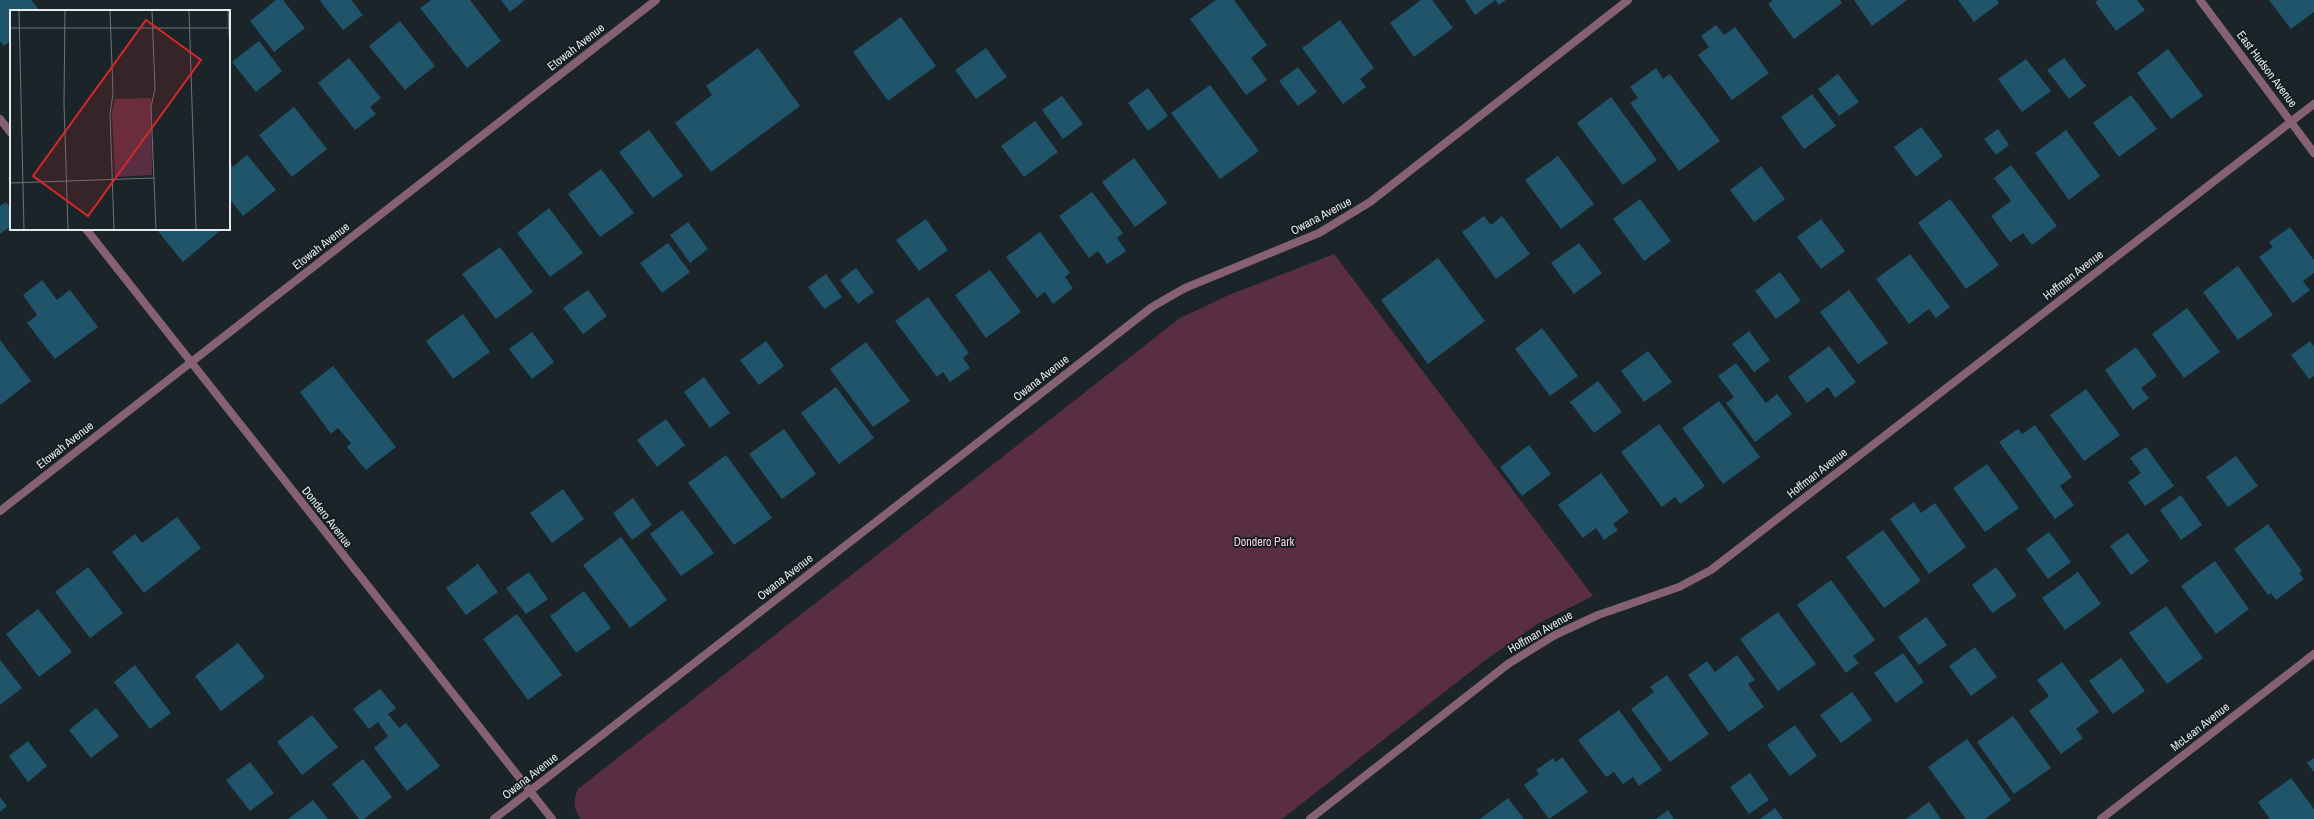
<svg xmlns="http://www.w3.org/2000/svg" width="2314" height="819" font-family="'Archivo Narrow',sans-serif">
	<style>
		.green { fill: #592e42 }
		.building { fill: #1f546b }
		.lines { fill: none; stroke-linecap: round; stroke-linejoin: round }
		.street { stroke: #866270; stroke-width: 8 }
		.labels { text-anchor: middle; stroke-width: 3.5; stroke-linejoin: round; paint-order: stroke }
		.street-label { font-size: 12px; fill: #e5ebef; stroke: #121b1f }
		.park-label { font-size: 12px; fill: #faccde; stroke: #121b1f }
		.inset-road { fill: none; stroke: #6c7478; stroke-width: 1 }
		.view { fill: #d62828; fill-opacity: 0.15; stroke: #d62828; stroke-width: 2 }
		.inset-edge { fill: none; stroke: #e5ebef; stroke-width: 2 }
	</style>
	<rect width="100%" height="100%" fill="#1b2429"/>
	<path class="green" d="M 1334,254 L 1593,596 L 1539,623 L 1488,658 L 1282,819 L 581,819 C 573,808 573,802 578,789 L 1180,318 L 1229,295 Z"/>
	<path class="building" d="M 0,0 L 31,0 L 40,11 L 11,11 L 11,43 L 10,41 L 4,46 L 0,41 Z
		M 276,0 L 283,0 L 305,28 L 274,52 L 250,21 Z
		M 322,0 L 351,0 L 363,15 L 343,30 L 320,1 Z
		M 431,0 L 470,0 L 501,41 L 467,68 L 420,8 Z
		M 501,0 L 525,0 L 510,12 Z
		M 1216,0 L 1234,0 L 1267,45 L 1251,58 L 1267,80 L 1246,95 L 1190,19 Z
		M 1421,0 L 1432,0 L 1453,28 L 1414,57 L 1390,23 Z
		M 1465,0 L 1495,0 L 1475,15 Z
		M 1495,0 L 1506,0 L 1499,5 Z
		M 1773,0 L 1840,0 L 1842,3 L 1794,39 L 1768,4 Z
		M 1854,0 L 1907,0 L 1872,26 Z
		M 1958,0 L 1997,0 L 1999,3 L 1974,22 Z
		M 2098,0 L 2137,0 L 2145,10 L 2116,31 L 2095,2 Z
		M 2269,0 L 2314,0 L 2314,12 L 2291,29 Z
		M 901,17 L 936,66 L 888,101 L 853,52 Z
		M 1340,20 L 1374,68 L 1360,79 L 1366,87 L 1343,104 L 1302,48 Z
		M 400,21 L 435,66 L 405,90 L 369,46 Z
		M 1716,25 L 1724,35 L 1735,27 L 1769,73 L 1732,100 L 1698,55 L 1709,47 L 1701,36 Z
		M 259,41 L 282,71 L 256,92 L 232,62 Z
		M 758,48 L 800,106 L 711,172 L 675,123 L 712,95 L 706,86 Z
		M 986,48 L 1007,77 L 976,99 L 955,70 Z
		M 2168,49 L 2203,96 L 2171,119 L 2137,73 Z
		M 349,58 L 381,98 L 370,107 L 376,114 L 355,130 L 318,83 Z
		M 2064,58 L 2086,86 L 2069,99 L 2047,70 Z
		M 2026,59 L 2051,91 L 2022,112 L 1998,79 Z
		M 1298,67 L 1317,92 L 1298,106 L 1279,81 Z
		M 1656,68 L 1663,79 L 1670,74 L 1720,141 L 1679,171 L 1630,103 L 1638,98 L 1630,87 Z
		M 1838,74 L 1859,102 L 1839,116 L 1818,89 Z
		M 1210,85 L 1259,151 L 1220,179 L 1171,113 Z
		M 1148,88 L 1168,116 L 1148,131 L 1128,103 Z
		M 1812,94 L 1836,126 L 1804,149 L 1781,117 Z
		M 2131,95 L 2157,129 L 2119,157 L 2093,123 Z
		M 1062,96 L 1083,124 L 1063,139 L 1042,110 Z
		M 1611,97 L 1657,160 L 1623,185 L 1577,123 Z
		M 294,107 L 327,149 L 292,177 L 259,135 Z
		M 1035,121 L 1058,152 L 1024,177 L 1001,146 Z
		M 1921,127 L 1943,156 L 1916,177 L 1894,147 Z
		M 1998,129 L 2009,145 L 1996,155 L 1984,139 Z
		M 649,130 L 683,176 L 653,198 L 619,152 Z
		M 2066,130 L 2100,176 L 2069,200 L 2035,153 Z
		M 247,155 L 276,190 L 243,216 L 229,198 L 229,161 L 233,167 Z
		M 1558,156 L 1594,204 L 1561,229 L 1525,180 Z
		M 1134,158 L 1167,203 L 1135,227 L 1102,182 Z
		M 2011,165 L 2057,226 L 2032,245 L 2023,233 L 2010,242 L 1991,216 L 2011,201 L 1994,178 Z
		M 1761,166 L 1785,199 L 1754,222 L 1730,190 Z
		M 601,169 L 634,213 L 600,237 L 568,194 Z
		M 1092,192 L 1123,233 L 1117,238 L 1126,251 L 1107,264 L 1098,251 L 1089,258 L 1059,216 Z
		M 1640,199 L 1671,241 L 1644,261 L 1613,219 Z
		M 1950,199 L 1999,265 L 1966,289 L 1918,223 Z
		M 6,202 L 11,208 L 11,226 L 0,234 L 0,206 Z
		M 549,208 L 583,253 L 550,277 L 517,233 Z
		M 1484,216 L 1491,225 L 1502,216 L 1530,254 L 1496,279 L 1462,232 Z
		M 926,219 L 948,250 L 919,271 L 896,240 Z
		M 1821,219 L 1845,251 L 1821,269 L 1797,237 Z
		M 688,222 L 708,249 L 690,263 L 670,235 Z
		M 2290,227 L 2314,260 L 2314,273 L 2303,281 L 2310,290 L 2293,303 L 2259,257 L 2273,247 L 2269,242 Z
		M 222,229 L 183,262 L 157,230 L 158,229 Z
		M 1040,232 L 1070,273 L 1065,277 L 1073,288 L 1053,304 L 1045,292 L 1037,298 L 1006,257 Z
		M 668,243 L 690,272 L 662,293 L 640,263 Z
		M 1579,243 L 1602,273 L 1574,294 L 1551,263 Z
		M 500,247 L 533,292 L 496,319 L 462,274 Z
		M 1910,254 L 1950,307 L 1936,318 L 1929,309 L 1909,324 L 1876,279 Z
		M 1438,258 L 1485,321 L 1428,364 L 1381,300 Z
		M 2238,266 L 2273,315 L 2238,340 L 2203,292 Z
		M 856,268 L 874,292 L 858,304 L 840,280 Z
		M 990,270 L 1021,312 L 986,338 L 955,295 Z
		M 1780,272 L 1801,301 L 1776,319 L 1755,291 Z
		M 826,274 L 842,297 L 824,309 L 808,287 Z
		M 42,280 L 57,300 L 70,290 L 98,327 L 55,359 L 27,323 L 37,315 L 23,295 Z
		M 588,290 L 607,316 L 583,334 L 563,308 Z
		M 1849,290 L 1888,343 L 1858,364 L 1820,312 Z
		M 928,297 L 969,353 L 963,358 L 970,368 L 950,382 L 943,372 L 937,377 L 895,321 Z
		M 2187,308 L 2220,352 L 2184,378 L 2152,334 Z
		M 463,314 L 490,352 L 453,379 L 426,341 Z
		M 1542,328 L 1578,376 L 1550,396 L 1515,349 Z
		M 1749,331 L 1770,360 L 1754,372 L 1732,344 Z
		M 532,332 L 554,362 L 532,379 L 509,349 Z
		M 0,340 L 31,381 L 0,405 Z
		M 766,341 L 784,366 L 759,385 L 740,360 Z
		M 2310,341 L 2314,347 L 2314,376 L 2309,379 L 2291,355 Z
		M 866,342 L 910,401 L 873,427 L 830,369 Z
		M 1829,346 L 1856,382 L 1835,398 L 1828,387 L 1807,403 L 1788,377 Z
		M 2136,347 L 2157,376 L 2141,388 L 2149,398 L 2133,410 L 2105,370 Z
		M 1648,351 L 1672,382 L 1644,402 L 1621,371 Z
		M 1736,363 L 1766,403 L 1777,394 L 1792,414 L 1755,442 L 1726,403 L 1734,397 L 1718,376 Z
		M 333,366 L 396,447 L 366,470 L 347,447 L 351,443 L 338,428 L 331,434 L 300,392 Z
		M 704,377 L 730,413 L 710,428 L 684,392 Z
		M 1598,381 L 1622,412 L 1594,433 L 1570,402 Z
		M 836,387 L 874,438 L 839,464 L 801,413 Z
		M 2086,389 L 2120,435 L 2084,461 L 2050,415 Z
		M 1719,401 L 1760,457 L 1723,484 L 1682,428 Z
		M 666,419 L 685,445 L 657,467 L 637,440 Z
		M 1659,424 L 1705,486 L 1680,504 L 1675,497 L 1662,507 L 1621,452 Z
		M 2035,425 L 2072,477 L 2060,486 L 2074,505 L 2055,519 L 1999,442 L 2018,429 L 2022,434 Z
		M 784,429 L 816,474 L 782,499 L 749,454 Z
		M 1529,445 L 1551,474 L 1522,496 L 1500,467 Z
		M 2146,447 L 2174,486 L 2145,506 L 2128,482 L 2141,473 L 2130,458 Z
		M 726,455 L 772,518 L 734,545 L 688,483 Z
		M 2236,456 L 2258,486 L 2228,507 L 2206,477 Z
		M 1987,464 L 2019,508 L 1985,532 L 1953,488 Z
		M 1601,473 L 1629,512 L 1613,524 L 1618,530 L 1604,540 L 1596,528 L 1583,538 L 1558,505 Z
		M 563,489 L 584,519 L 552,543 L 530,513 Z
		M 2181,495 L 2202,525 L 2181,540 L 2160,510 Z
		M 633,498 L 652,525 L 632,540 L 613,513 Z
		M 1914,502 L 1921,513 L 1935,503 L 1966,547 L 1929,574 L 1890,519 Z
		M 682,510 L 714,553 L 681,576 L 650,534 Z
		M 177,517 L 201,548 L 144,593 L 112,552 L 135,534 L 142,543 Z
		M 2268,524 L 2302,571 L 2299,573 L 2304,579 L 2276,600 L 2271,593 L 2268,595 L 2234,549 Z
		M 1883,530 L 1921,581 L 1884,608 L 1846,557 Z
		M 2049,532 L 2071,562 L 2048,579 L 2026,549 Z
		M 2128,533 L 2149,561 L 2131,575 L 2110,546 Z
		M 621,537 L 667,600 L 630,628 L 583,565 Z
		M 2215,561 L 2249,609 L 2216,634 L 2181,586 Z
		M 478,564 L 498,592 L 466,615 L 446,588 Z
		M 88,567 L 123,613 L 90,638 L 55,592 Z
		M 1996,567 L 2017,596 L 1992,613 L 1972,585 Z
		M 529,572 L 548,599 L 526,614 L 506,588 Z
		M 2078,572 L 2101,604 L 2065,630 L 2042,598 Z
		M 1831,580 L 1875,640 L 1853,656 L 1859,663 L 1846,673 L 1797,605 Z
		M 584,591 L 611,628 L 576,653 L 550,616 Z
		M 2166,606 L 2203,658 L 2167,684 L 2129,633 Z
		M 38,609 L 72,652 L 39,677 L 6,634 Z
		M 1778,612 L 1816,664 L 1778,691 L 1740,639 Z
		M 517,614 L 562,675 L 528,700 L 483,639 Z
		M 1926,617 L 1947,645 L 1919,665 L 1898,637 Z
		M 238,643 L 265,677 L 221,711 L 195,676 Z
		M 1975,647 L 1997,677 L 1971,696 L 1949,666 Z
		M 1903,653 L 1924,682 L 1896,703 L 1874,673 Z
		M 1737,655 L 1755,680 L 1748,684 L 1764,707 L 1729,732 L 1688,675 L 1707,661 L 1715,672 Z
		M 2121,658 L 2145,691 L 2113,714 L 2089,681 Z
		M 0,660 L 22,688 L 0,705 Z
		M 2062,662 L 2099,712 L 2076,729 L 2083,738 L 2061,754 L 2029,711 L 2049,696 L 2037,680 Z
		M 135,665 L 171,713 L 150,729 L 114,682 Z
		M 1667,675 L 1709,734 L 1670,762 L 1631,709 L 1654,692 L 1650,687 Z
		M 380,689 L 396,708 L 388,714 L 399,728 L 406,723 L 440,766 L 407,791 L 374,748 L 388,736 L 378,722 L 369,729 L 353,709 Z
		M 1852,692 L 1872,720 L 1841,743 L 1820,715 Z
		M 96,708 L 119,736 L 91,758 L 69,730 Z
		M 1619,710 L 1662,770 L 1639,786 L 1633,777 L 1623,784 L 1614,772 L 1606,777 L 1578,740 Z
		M 312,715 L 338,747 L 302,775 L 277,742 Z
		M 2013,716 L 2051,768 L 2014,794 L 1977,742 Z
		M 1795,725 L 1817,756 L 1790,776 L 1767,745 Z
		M 1967,739 L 2011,800 L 1985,819 L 1966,819 L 1928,767 Z
		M 28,741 L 47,766 L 28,782 L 9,756 Z
		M 1562,757 L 1588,792 L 1549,819 L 1524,785 L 1539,774 L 1536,770 L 1553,758 L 1556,762 Z
		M 2314,758 L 2314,772 L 2307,763 Z
		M 363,759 L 392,797 L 364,819 L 359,819 L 332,784 Z
		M 250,762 L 274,793 L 250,811 L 226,780 Z
		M 1750,773 L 1769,800 L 1749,814 L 1730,787 Z
		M 2291,778 L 2314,809 L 2314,819 L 2270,819 L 2258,802 Z
		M 0,797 L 7,806 L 0,812 Z
		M 1508,798 L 1524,819 L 1480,819 Z
		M 313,800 L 328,819 L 288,819 Z
		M 1929,802 L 1941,819 L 1906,819 Z
		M 1775,808 L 1783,819 L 1760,819 Z
		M 1668,810 L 1674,819 L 1656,819 Z"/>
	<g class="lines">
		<path class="street" d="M 2200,0 L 2314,153
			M 0,119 L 11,133
			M 86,229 L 552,819
			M 0,511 L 656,0
			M 494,819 L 1152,307 L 1185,288 L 1319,233 L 1370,202 L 1628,0
			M 1310,819 L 1508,664 L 1555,635 L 1598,615 L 1679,587 L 1711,570 L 2314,104
			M 2101,819 L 2314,654"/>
	</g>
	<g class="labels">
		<g class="street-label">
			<text transform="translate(576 47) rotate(-38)" y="4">Etowah Avenue</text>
			<text transform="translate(2267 69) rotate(53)" y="4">East Hudson Avenue</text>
			<text transform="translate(1321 216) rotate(-28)" y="4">Owana Avenue</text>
			<text transform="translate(321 246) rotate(-38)" y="4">Etowah Avenue</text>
			<text transform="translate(2073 275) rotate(-38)" y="4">Hoffman Avenue</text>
			<text transform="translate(1041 378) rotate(-38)" y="4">Owana Avenue</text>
			<text transform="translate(65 445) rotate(-38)" y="4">Etowah Avenue</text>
			<text transform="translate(1817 473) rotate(-38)" y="4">Hoffman Avenue</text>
			<text transform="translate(327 517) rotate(52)" y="4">Dondero Avenue</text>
			<text transform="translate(785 577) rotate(-38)" y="4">Owana Avenue</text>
			<text transform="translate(1540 632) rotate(-30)" y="4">Hoffman Avenue</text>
			<text transform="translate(2200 727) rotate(-38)" y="4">McLean Avenue</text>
			<text transform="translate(530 776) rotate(-38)" y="4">Owana Avenue</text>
		</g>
		<g class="park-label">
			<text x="1264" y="546">Dondero Park</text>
		</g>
	</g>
	<g transform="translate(10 10)">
		<rect width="220" height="220" fill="#1b2429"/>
		<path d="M 141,88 L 142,165 L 105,167 L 102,102 L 105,89 Z" fill="#592e42"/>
		<path class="inset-road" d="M 9,0 L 14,220M 55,0 L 54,93 L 58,220M 100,0 L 103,84 L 100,104 L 104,220M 142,0 L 145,79 L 141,97 L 146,220M 179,0 L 186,220M 218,0 L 220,43M 0,18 L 220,18M 0,173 L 144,168"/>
		<path class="view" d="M 136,10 L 191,50 L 78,206 L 23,166 Z"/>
		<rect width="220" height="220" class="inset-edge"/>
	</g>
</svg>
